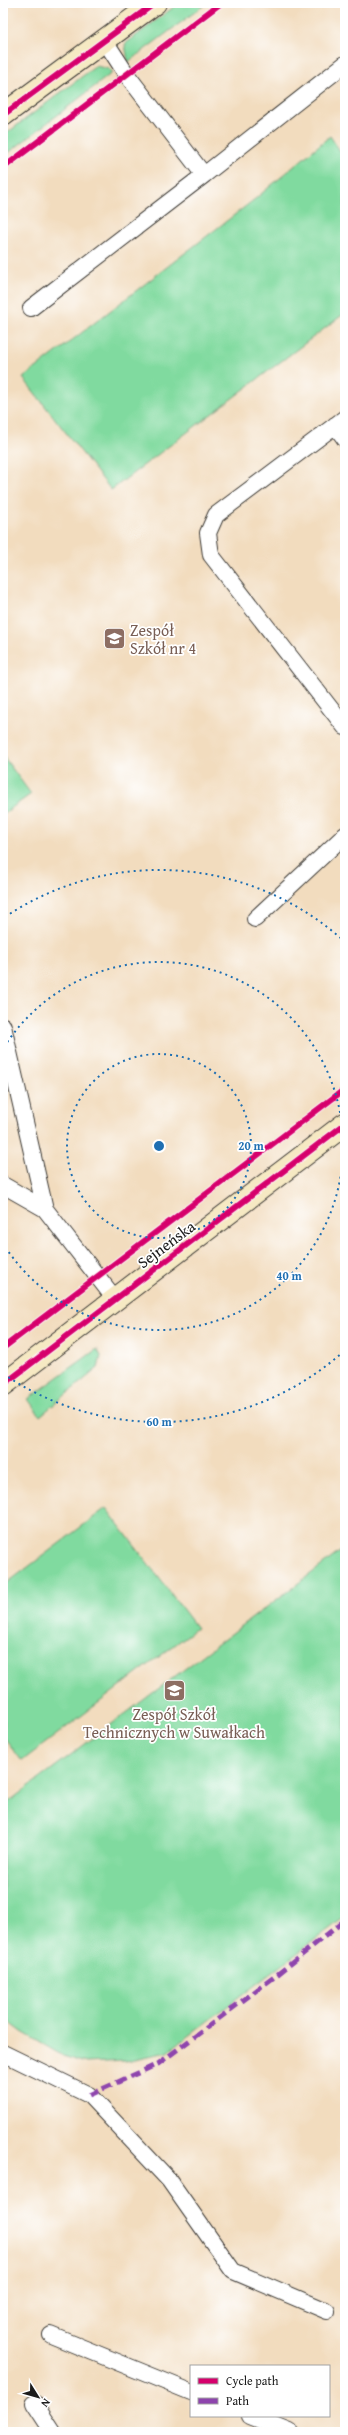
<svg xmlns="http://www.w3.org/2000/svg" width="348" height="2435" font-family="'Gentium Book Plus',serif">
	<style>
		.green { fill: #80da9f; stroke: #4e7b5e }
		.lines { fill: none; stroke-linecap: round; stroke-linejoin: round }
		.lane-casing { stroke: #3c3934; stroke-width: 18 }
		.secondary-casing { stroke: #3c3934; stroke-width: 24 }
		.lane { stroke: #fff; stroke-width: 16 }
		.secondary { stroke: #f6e9c3; stroke-width: 22 }
		.quiet { stroke: #8e44ad; stroke-width: 5; stroke-dasharray: 10 5; stroke-linecap: butt }
		.cycleway-casing { stroke: #fff; stroke-width: 8 }
		.cycleway { stroke: #d6006c; stroke-width: 6 }
		.ring { fill: none; stroke: #1f6fb2; stroke-width: 2; stroke-dasharray: 2 4 }
		.labels { text-anchor: middle; stroke-width: 3.5; stroke-linejoin: round; paint-order: stroke }
		.education-label { font-size: 16px; fill: #785e54; stroke: #fff; text-anchor: start }
		.street-label { font-size: 16px; fill: #1c1c1c; stroke: #fff }
		.centre { fill: #1f6fb2; stroke: #fff; stroke-width: 2 }
		.ring-label { font-size: 12px; text-anchor: middle; font-weight: bold; fill: #1f6fb2; stroke: #fff; stroke-width: 3.5; stroke-linejoin: round; paint-order: stroke }
	</style>
	<rect width="100%" height="100%" fill="#fff"/>
	<filter id="ink" filterUnits="userSpaceOnUse"><feTurbulence type="fractalNoise" baseFrequency=".025" numOctaves="2"/><feDisplacementMap in="SourceGraphic" scale="8" xChannelSelector="R" yChannelSelector="G"/><feConvolveMatrix kernelMatrix="1 2 1 2 8 2 1 2 1" color-interpolation-filters="sRGB"/></filter>
	<filter id="wash" filterUnits="userSpaceOnUse"><feTurbulence type="fractalNoise" baseFrequency=".012" numOctaves="4" result="noise"/><feDisplacementMap in="SourceGraphic" scale="16" xChannelSelector="R" yChannelSelector="G"/><feGaussianBlur stdDeviation="0.9" result="paint"/><feColorMatrix in="noise" values="0 0 0 0 0 0 0 0 0 0 0 0 0 0 0 0 0 1.4 0 .05"/><feComposite in="paint" operator="in"/></filter>
	<g filter="url(#wash)">
		<rect width="100%" height="100%" fill="#f2dcbe"/>
		<path class="green" d="M 179,3 L 207,3 L 128,62 L 125,44 Z
			M 96,66 L 109,69 L 112,73 L 3,157 L 3,136 Z
			M 330,136 L 345,158 L 345,313 L 111,490 L 23,378 L 255,199 Z
			M 3,756 L 31,794 L 3,814 Z
			M 97,1349 L 101,1356 L 98,1368 L 40,1416 L 28,1399 Z
			M 106,1508 L 197,1628 L 22,1761 L 3,1736 L 3,1586 Z
			M 345,1548 L 345,1917 L 167,2052 L 126,2061 L 86,2063 L 65,2057 L 22,2032 L 3,2017 L 3,1806 Z"/>
	</g>
	<g filter="url(#ink)">
		<g class="lines">
			<defs>
				<path id="lane" d="M 204,175 L 345,64
					M 31,308 L 204,175 L 127,75 L 105,41
					M 345,418 L 216,515 L 208,533 L 211,555 L 345,727
					M 335,425 L 345,439
					M 255,919 L 345,835
					M 3,1026 L 45,1209 L 115,1299
					M 3,1185 L 45,1209
					M 3,2053 L 89,2095 L 169,2180 L 233,2271 L 327,2311
					M 51,2335 L 191,2392
					M 34,2403 L 53,2432
					M 250,2416 L 290,2432"/>
				<path id="secondary" d="M 3,115 L 155,3
					M 3,1385 L 345,1124"/>
			</defs>
			<use href="#lane" class="lane-casing"/>
			<use href="#secondary" class="secondary-casing"/>
			<use href="#lane" class="lane"/>
			<use href="#secondary" class="secondary"/>
			<path class="quiet" d="M 89,2095 L 158,2064 L 278,1974 L 345,1920"/>
			<defs>
				<path id="cycleway" d="M 3,115 L 155,3
					M 3,168 L 221,3
					M 3,1348 L 345,1089
					M 3,1385 L 345,1124"/>
			</defs>
			<use href="#cycleway" class="cycleway-casing"/>
			<use href="#cycleway" class="cycleway"/>
		</g>
	</g>
	<g class="ring">
		<circle cx="159" cy="1146" r="92"/>
		<path d="M4 1047A184 184 0 1 1 4 1245"/>
		<path d="M344 1351A276 276 0 0 1 5 1375M5 917A276 276 0 0 1 344 941"/>
	</g>
	<defs>
		<symbol id="school-square" viewBox="-11 -11 22 22"><rect x="-9" y="-9" width="18" height="18" rx="4" fill="#8d6e63" stroke="#fff"/><path d="M0-5L7-2L0 1L-7-2ZM-4 1L0 2.5L4 1V4Q0 6-4 4Z" fill="#fff"/></symbol>
	</defs>
	<g fill-rule="evenodd">
		<use href="#school-square" x="102" y="626" width="25" height="25"/>
		<use href="#school-square" x="162" y="1678" width="25" height="25"/>
	</g>
	<g class="labels">
		<g class="education-label">
			<text x="130" y="636">Zespół<tspan x="130" dy="18">Szkół nr 4</tspan></text>
			<text x="174" y="1720" text-anchor="middle">Zespół Szkół<tspan x="174" dy="18">Technicznych w Suwałkach</tspan></text>
		</g>
		<g class="street-label">
			<text transform="translate(166 1244) rotate(-37)" y="6">Sejneńska</text>
		</g>
	</g>
	<circle cx="159" cy="1146" r="6" class="centre"/>
	<g class="ring-label">
		<text x="251" y="1150">20 m</text>
		<text x="289" y="1280">40 m</text>
		<text x="159" y="1426">60 m</text>
	</g>
	<rect width="348" height="2435" fill="none" stroke="#fff" stroke-width="16"/>
	<rect x="190" y="2365" width="140" height="52" fill="#ffffff" stroke="#a4a4a4"/>
	<rect x="198" y="2378" width="20" height="6" fill="#d6006c" stroke="#a4a4a4"/>
	<text x="226" y="2385" font-size="12" fill="#1c1c1c">Cycle path</text>
	<rect x="198" y="2398" width="20" height="6" fill="#8e44ad" stroke="#a4a4a4"/>
	<text x="226" y="2405" font-size="12" fill="#1c1c1c">Path</text>
	<g transform="translate(38 2397) rotate(127)" stroke="#ffffff" stroke-width="3" paint-order="stroke">
	<path d="M0-3L7 15L0 10L-7 15Z" fill="#1c1c1c"/>
	<text y="-6" font-size="11" font-weight="bold" text-anchor="middle" fill="#1c1c1c">N</text>
	</g>
</svg>
